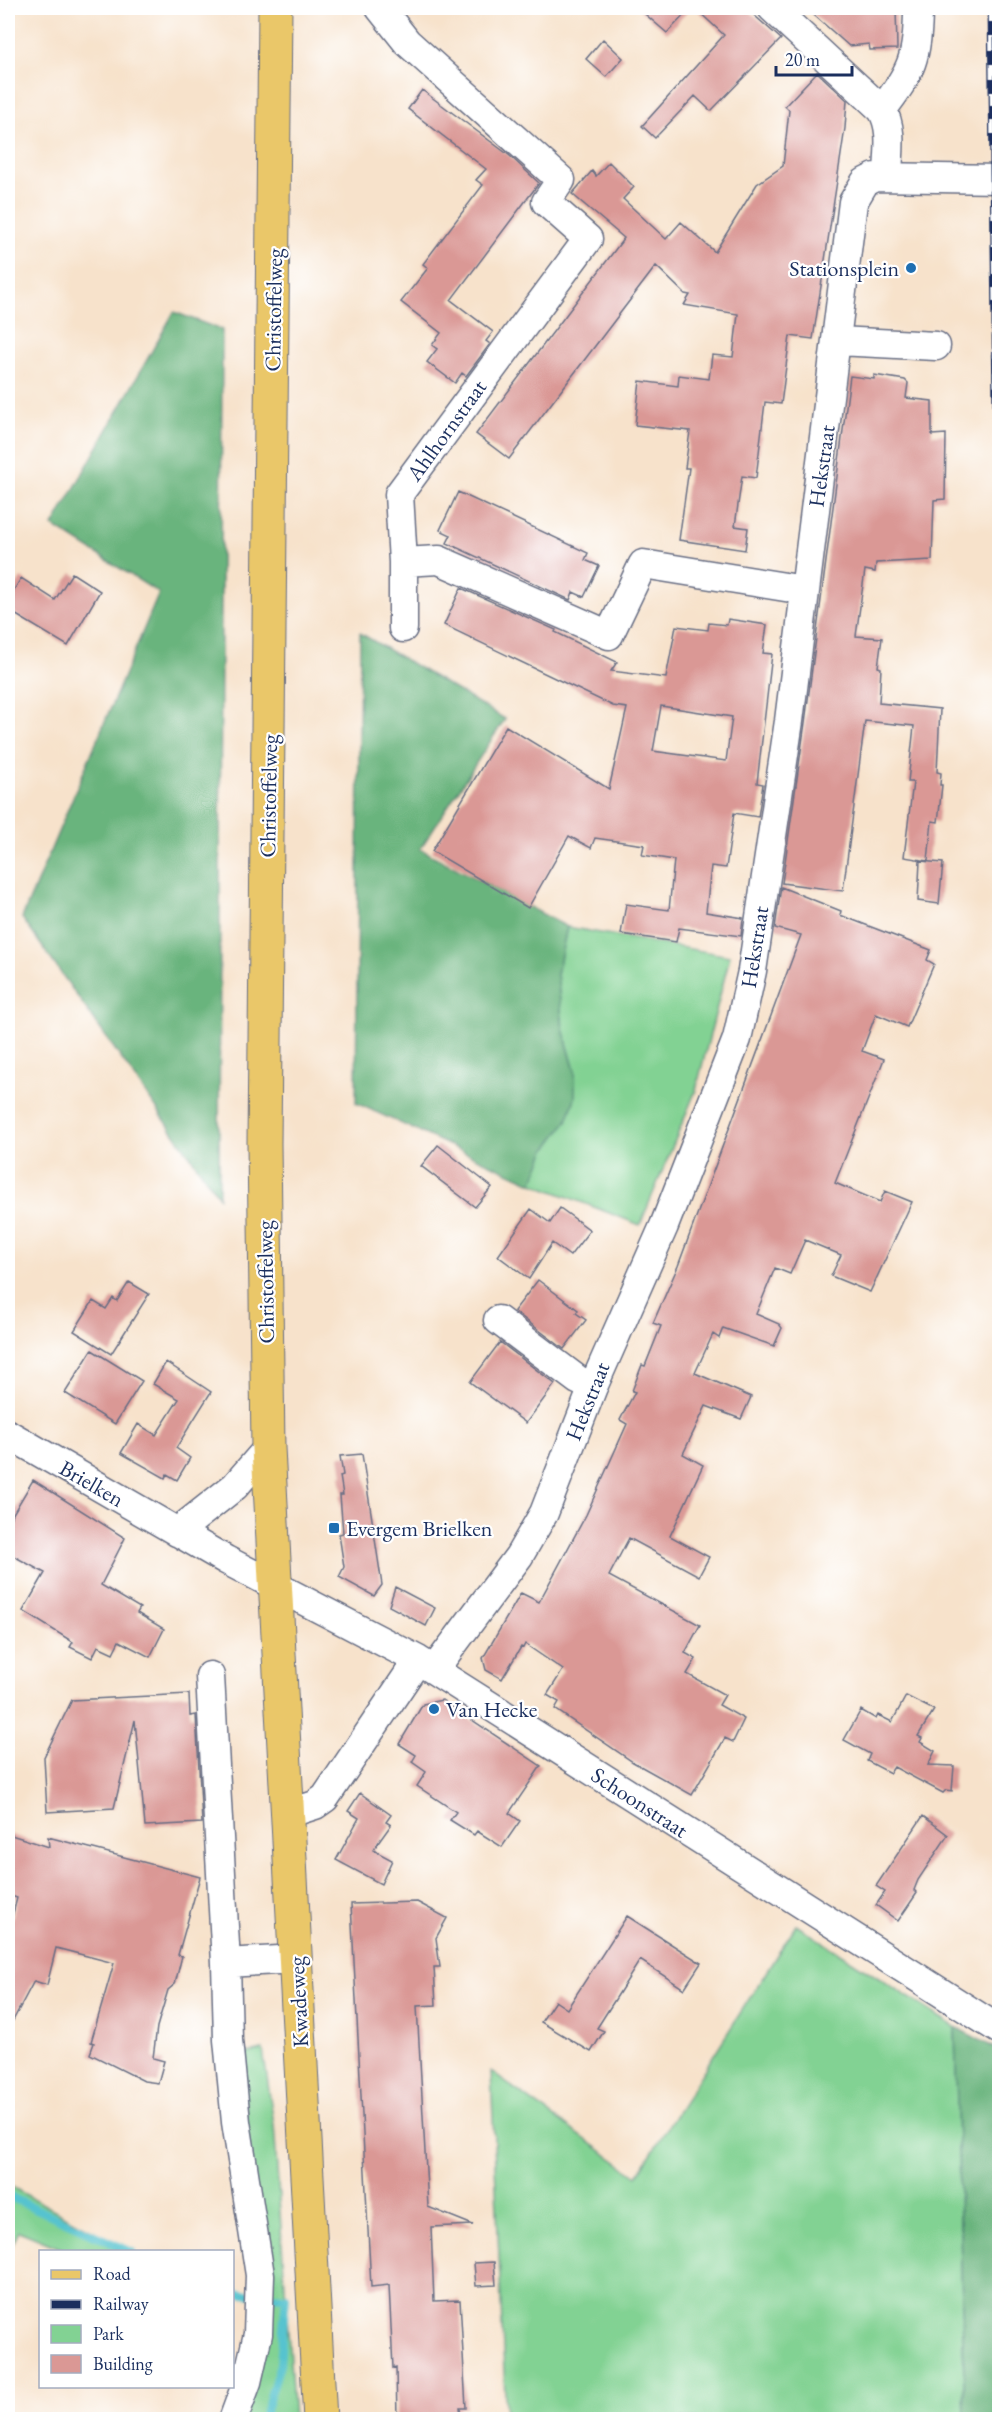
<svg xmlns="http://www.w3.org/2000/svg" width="1007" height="2427" font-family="'EB Garamond',serif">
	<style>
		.green { fill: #82d293; stroke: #4e8078; stroke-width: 1.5 }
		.forest { fill: #69b47d; stroke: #42726e; stroke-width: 1.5 }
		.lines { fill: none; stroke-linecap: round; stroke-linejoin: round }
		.stream { stroke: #56c3cf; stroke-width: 8 }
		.building { fill: #da9895; fill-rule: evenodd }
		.minor-casing { stroke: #686e84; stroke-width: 31 }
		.major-casing { stroke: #686e84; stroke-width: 35 }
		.minor { stroke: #fff; stroke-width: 28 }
		.major { stroke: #eac769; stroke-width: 33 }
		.rail-casing { stroke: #1b2f5e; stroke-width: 7 }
		.rail { stroke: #fff; stroke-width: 4.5; stroke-dasharray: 14; stroke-linecap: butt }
		.poi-dot { fill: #1f6fb2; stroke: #fff; stroke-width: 2 }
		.labels { text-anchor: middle; stroke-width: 4.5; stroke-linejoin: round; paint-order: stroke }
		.poi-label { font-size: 22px; fill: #1b2f5e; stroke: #fff; text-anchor: start }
		.street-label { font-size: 22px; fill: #1b2f5e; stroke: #fff }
	</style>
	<rect width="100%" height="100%" fill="#fff"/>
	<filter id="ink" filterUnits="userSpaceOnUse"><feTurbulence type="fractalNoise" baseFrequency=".0167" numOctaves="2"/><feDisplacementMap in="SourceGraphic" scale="12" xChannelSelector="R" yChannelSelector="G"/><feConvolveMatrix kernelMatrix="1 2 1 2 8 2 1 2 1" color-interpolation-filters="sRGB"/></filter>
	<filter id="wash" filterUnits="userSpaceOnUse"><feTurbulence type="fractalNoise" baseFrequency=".008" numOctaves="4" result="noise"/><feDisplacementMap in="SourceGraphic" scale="24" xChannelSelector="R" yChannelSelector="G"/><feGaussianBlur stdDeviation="1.35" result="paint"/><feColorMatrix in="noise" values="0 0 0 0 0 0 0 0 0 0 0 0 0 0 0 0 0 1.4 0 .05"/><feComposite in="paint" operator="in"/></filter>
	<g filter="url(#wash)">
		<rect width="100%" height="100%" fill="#f7e2cb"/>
		<path class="green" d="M 567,927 L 730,956 L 696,1090 L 640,1225 L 532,1183 L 545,1151 L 567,1121 L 575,1071 L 563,1029 L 557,974 Z
			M 796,1925 L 955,2027 L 965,2419 L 506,2419 L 491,2072 L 637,2176 Z
			M 263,2050 L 274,2124 L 294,2419 L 242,2420 L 262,2356 L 242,2054 Z
			M 8,2185 L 130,2251 L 67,2251 L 19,2231 L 8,2254 Z"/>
		<path class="forest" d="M 174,312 L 222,330 L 219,1197 L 22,918 L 159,593 L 53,526 Z
			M 360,633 L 505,719 L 420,849 L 567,927 L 557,974 L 563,1029 L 575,1071 L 575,1098 L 567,1121 L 545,1151 L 532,1183 L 356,1103 Z
			M 955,2027 L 999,2050 L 999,2419 L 965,2419 Z"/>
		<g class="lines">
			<path class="stream" d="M 8,2196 L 132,2252
				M 232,2293 L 254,2295
				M 263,2420 L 280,2364 L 286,2297 L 266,2296"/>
		</g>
		<g id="blocks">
			<path class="building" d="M 638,8 L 691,8 L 667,33 Z
				M 695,8 L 746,8 L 781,39 L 711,111 L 695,96 L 655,138 L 642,126 L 724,35 Z
				M 806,8 L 896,8 L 897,49 L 870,50 L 869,44 L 849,46 Z
				M 603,39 L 623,58 L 606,77 L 586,59 Z
				M 817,72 L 847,100 L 845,128 L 813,339 L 790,336 L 781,404 L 765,402 L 756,478 L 742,476 L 735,526 L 748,528 L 745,550 L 679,540 L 689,468 L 685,468 L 690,431 L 635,425 L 640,381 L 678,386 L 679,375 L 709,379 L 712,355 L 733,357 L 738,314 L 684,305 L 690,295 L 685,294 L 656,266 L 509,459 L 476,434 L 624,238 L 572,194 L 592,171 L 596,176 L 609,162 L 634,187 L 623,199 L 666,239 L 681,222 L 715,252 L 757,184 L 783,166 L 789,110 L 785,106 Z
				M 422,90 L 510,156 L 539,183 L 451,300 L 493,332 L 486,341 L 490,344 L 466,376 L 462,373 L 455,383 L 427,362 L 437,349 L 432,345 L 441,333 L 401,302 L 428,268 L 423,264 L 483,185 L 476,180 L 486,169 L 408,109 Z
				M 874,375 L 905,380 L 908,383 L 906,398 L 932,401 L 932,435 L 946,434 L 945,499 L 934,500 L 932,560 L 876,563 L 875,572 L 865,570 L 856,636 L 882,638 L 878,667 L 881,668 L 879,703 L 940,709 L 937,772 L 941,773 L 940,785 L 942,785 L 938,822 L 932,821 L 928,861 L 904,857 L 913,782 L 908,782 L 914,726 L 865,721 L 843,891 L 782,883 L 805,723 L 850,376 L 874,379 Z
				M 458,492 L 588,553 L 585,560 L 599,566 L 584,597 L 573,592 L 570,600 L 447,543 L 451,535 L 440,530 Z
				M 72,573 L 100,591 L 68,646 L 8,610 L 8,600 L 21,578 L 55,600 Z
				M 461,588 L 556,630 L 555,632 L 617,662 L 611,671 L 666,678 L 676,626 L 708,630 L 709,623 L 727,625 L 728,619 L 767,625 L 763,653 L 772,654 L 757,783 L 763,784 L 758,817 L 734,813 L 726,868 L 711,866 L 706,912 L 743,918 L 741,936 L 679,928 L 676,942 L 621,934 L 626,904 L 669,910 L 674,860 L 642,855 L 644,845 L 595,838 L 591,848 L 569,836 L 528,908 L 432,851 L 506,726 L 609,789 L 627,708 L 613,706 L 444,625 ZM 661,706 L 732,717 L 726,761 L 653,751 Z
				M 920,861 L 943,863 L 939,904 L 918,901 Z
				M 781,887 L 841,911 L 840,915 L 931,950 L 927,960 L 934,964 L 907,1027 L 876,1014 L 862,1051 L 884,1059 L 835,1183 L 880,1202 L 885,1191 L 912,1202 L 870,1292 L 831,1276 L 841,1255 L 805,1240 L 790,1274 L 775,1268 L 756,1314 L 779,1324 L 782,1328 L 774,1346 L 723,1328 L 719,1338 L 713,1334 L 695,1373 L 751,1397 L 741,1419 L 706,1406 L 683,1454 L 703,1465 L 670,1536 L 709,1557 L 699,1576 L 629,1538 L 609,1576 L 700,1625 L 685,1653 L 696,1659 L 687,1674 L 725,1695 L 719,1705 L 744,1719 L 733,1742 L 725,1738 L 692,1795 L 633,1762 L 555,1709 L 559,1702 L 547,1695 L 563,1670 L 525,1644 L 523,1648 L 521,1647 L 502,1679 L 486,1670 L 483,1658 L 521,1593 L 539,1602 L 586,1515 L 627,1424 L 620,1420 L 635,1392 L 632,1391 L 642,1365 L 645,1366 L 661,1326 L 653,1323 L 678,1266 L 801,935 L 775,928 Z
				M 438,1145 L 492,1187 L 475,1207 L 421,1166 Z
				M 560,1208 L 590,1230 L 570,1256 L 552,1243 L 529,1279 L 498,1256 L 531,1209 L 550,1223 Z
				M 538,1280 L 578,1310 L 576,1313 L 586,1320 L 564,1349 L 514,1311 Z
				M 129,1282 L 149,1294 L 111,1354 L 74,1331 L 93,1301 L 106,1309 L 113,1298 L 117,1301 Z
				M 500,1342 L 555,1384 L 526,1423 L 470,1382 Z
				M 92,1350 L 142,1381 L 115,1424 L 65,1393 Z
				M 166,1362 L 211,1392 L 176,1448 L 190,1458 L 177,1480 L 167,1474 L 165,1478 L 121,1453 L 138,1424 L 156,1435 L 179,1399 L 153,1384 Z
				M 362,1454 L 382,1585 L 374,1596 L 339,1577 L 344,1567 L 339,1534 L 343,1533 L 340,1495 L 343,1495 L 340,1476 L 343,1475 L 340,1456 Z
				M 33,1480 L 125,1538 L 101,1585 L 140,1608 L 137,1613 L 164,1629 L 150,1657 L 119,1641 L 113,1653 L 98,1646 L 92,1658 L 70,1647 L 73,1642 L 23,1611 L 45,1573 L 8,1553 L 8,1522 Z
				M 395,1587 L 435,1608 L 426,1626 L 389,1606 Z
				M 189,1694 L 190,1716 L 196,1715 L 202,1823 L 145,1826 L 135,1720 L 114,1808 L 47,1812 L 44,1757 L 72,1700 Z
				M 906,1696 L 934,1710 L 918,1736 L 922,1738 L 920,1742 L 935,1751 L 928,1765 L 954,1766 L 952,1791 L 946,1790 L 943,1793 L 894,1767 L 890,1773 L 867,1761 L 870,1754 L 844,1740 L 861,1710 L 876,1719 L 878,1715 L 892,1722 Z
				M 442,1700 L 541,1766 L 509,1813 L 520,1821 L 502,1847 L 477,1831 L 474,1835 L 450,1820 L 456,1812 L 417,1786 L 426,1772 L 412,1762 L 416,1755 L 399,1744 L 423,1704 Z
				M 360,1793 L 391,1815 L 386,1822 L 391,1825 L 373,1850 L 392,1860 L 381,1884 L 336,1860 L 359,1818 L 348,1811 Z
				M 923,1816 L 948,1835 L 918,1880 L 914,1890 L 917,1893 L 898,1921 L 876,1905 L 885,1892 L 876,1886 Z
				M 8,1834 L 49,1847 L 48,1837 L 200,1877 L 178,1955 L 182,1956 L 175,1984 L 168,1990 L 157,2027 L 153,2058 L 164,2061 L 158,2083 L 144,2081 L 90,2054 L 94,2043 L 91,2042 L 114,1963 L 56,1948 L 47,1985 L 34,1981 L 8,2030 L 8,1933 L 17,1898 L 8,1895 Z
				M 417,1902 L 447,1918 L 436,1938 L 440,1967 L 434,1967 L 436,2005 L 417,2006 L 428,2207 L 473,2225 L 431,2227 L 434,2301 L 460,2300 L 466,2408 L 460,2408 L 461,2420 L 397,2420 L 396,2367 L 393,2368 L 389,2285 L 371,2287 L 351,1904 Z
				M 627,1916 L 701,1963 L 684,1989 L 640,1960 L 597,2028 L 604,2031 L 591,2052 L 541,2022 L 555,2001 L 567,2009 Z
				M 494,2262 L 496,2285 L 476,2286 L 474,2263 Z"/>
		</g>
	</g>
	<g filter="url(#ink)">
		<use href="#blocks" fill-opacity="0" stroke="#686e84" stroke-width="1.5"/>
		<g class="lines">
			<defs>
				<path id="minor" d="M 380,8 L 407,42 L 561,180 L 546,202 L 588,239 L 399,494 L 403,562 L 439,560 L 609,635 L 643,564 L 804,590
					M 772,8 L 882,110 C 894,130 888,155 888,177
					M 882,110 C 912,71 918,57 918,8
					M 838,341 L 936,346
					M 403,628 L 403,562
					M 498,1320 L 578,1380 L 593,1387
					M 8,1434 L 226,1560 L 418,1660 L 1000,2030
					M 177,1532 L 235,1486 L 268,1448
					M 434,1670 L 519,1556 L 544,1513 L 593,1387 L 664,1226 L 737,1039 L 752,971 L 789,721 L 853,202 L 865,182 L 875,177 L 1000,179
					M 210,1676 L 226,1963 L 228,2040 L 236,2122 L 260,2275 L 258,2334 L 247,2382 L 233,2420
					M 287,1814 L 315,1805 L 325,1798 L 418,1660
					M 226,1963 L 296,1959"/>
				<path id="major" d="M 275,8 L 264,1144 L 268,1448 L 320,2420"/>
			</defs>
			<use href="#minor" class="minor-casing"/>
			<use href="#major" class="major-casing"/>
			<use href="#minor" class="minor"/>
			<use href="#major" class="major"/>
			<defs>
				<path id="rail" d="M 991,8 L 1000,724"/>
			</defs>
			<use href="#rail" class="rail-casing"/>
			<use href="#rail" class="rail"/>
		</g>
	</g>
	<g class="poi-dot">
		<circle cx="911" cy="268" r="6"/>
		<rect x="328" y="1522" width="12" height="12" rx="3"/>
		<circle cx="434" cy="1709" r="6"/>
	</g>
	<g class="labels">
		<g class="poi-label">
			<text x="899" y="276" text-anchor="end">Stationsplein</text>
			<text x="346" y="1536">Evergem Brielken</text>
			<text x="446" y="1717">Van Hecke</text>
		</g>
		<g class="street-label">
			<text transform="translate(273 310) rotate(-89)" y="8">Christoffelweg</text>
			<text transform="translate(446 430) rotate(-54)" y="8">Ahlhornstraat</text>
			<text transform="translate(821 466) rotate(-82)" y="8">Hekstraat</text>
			<text transform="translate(268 796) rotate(-89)" y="8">Christoffelweg</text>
			<text transform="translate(754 947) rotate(-81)" y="8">Hekstraat</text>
			<text transform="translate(265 1282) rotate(-91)" y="8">Christoffelweg</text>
			<text transform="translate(587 1401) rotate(-68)" y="8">Hekstraat</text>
			<text transform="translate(92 1483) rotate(30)" y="8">Brielken</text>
			<text transform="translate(640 1802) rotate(33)" y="8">Schoonstraat</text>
			<text transform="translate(298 2002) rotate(-93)" y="8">Kwadeweg</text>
		</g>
	</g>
	<rect width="1007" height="2427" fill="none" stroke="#fff" stroke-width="30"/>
	<rect x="39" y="2250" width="195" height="138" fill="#ffffff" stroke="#a4acbf" stroke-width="1.5"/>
	<rect x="51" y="2270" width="30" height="9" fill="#eac769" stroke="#a4acbf" stroke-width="1.5"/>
	<text x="93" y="2280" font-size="18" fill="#1b2f5e">Road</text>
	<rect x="51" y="2300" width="30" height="9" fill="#1b2f5e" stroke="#a4acbf" stroke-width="1.5"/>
	<text x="93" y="2310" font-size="18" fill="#1b2f5e">Railway</text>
	<rect x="51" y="2325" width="30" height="18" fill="#82d293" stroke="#a4acbf" stroke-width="1.5"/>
	<text x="93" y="2340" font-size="18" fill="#1b2f5e">Park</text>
	<rect x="51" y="2355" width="30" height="18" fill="#da9895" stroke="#a4acbf" stroke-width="1.5"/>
	<text x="93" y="2370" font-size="18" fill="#1b2f5e">Building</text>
	<path d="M776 66v9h76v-9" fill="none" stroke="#1b2f5e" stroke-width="3"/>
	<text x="785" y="66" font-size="18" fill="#1b2f5e" stroke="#ffffff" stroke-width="4.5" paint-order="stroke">20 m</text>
</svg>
